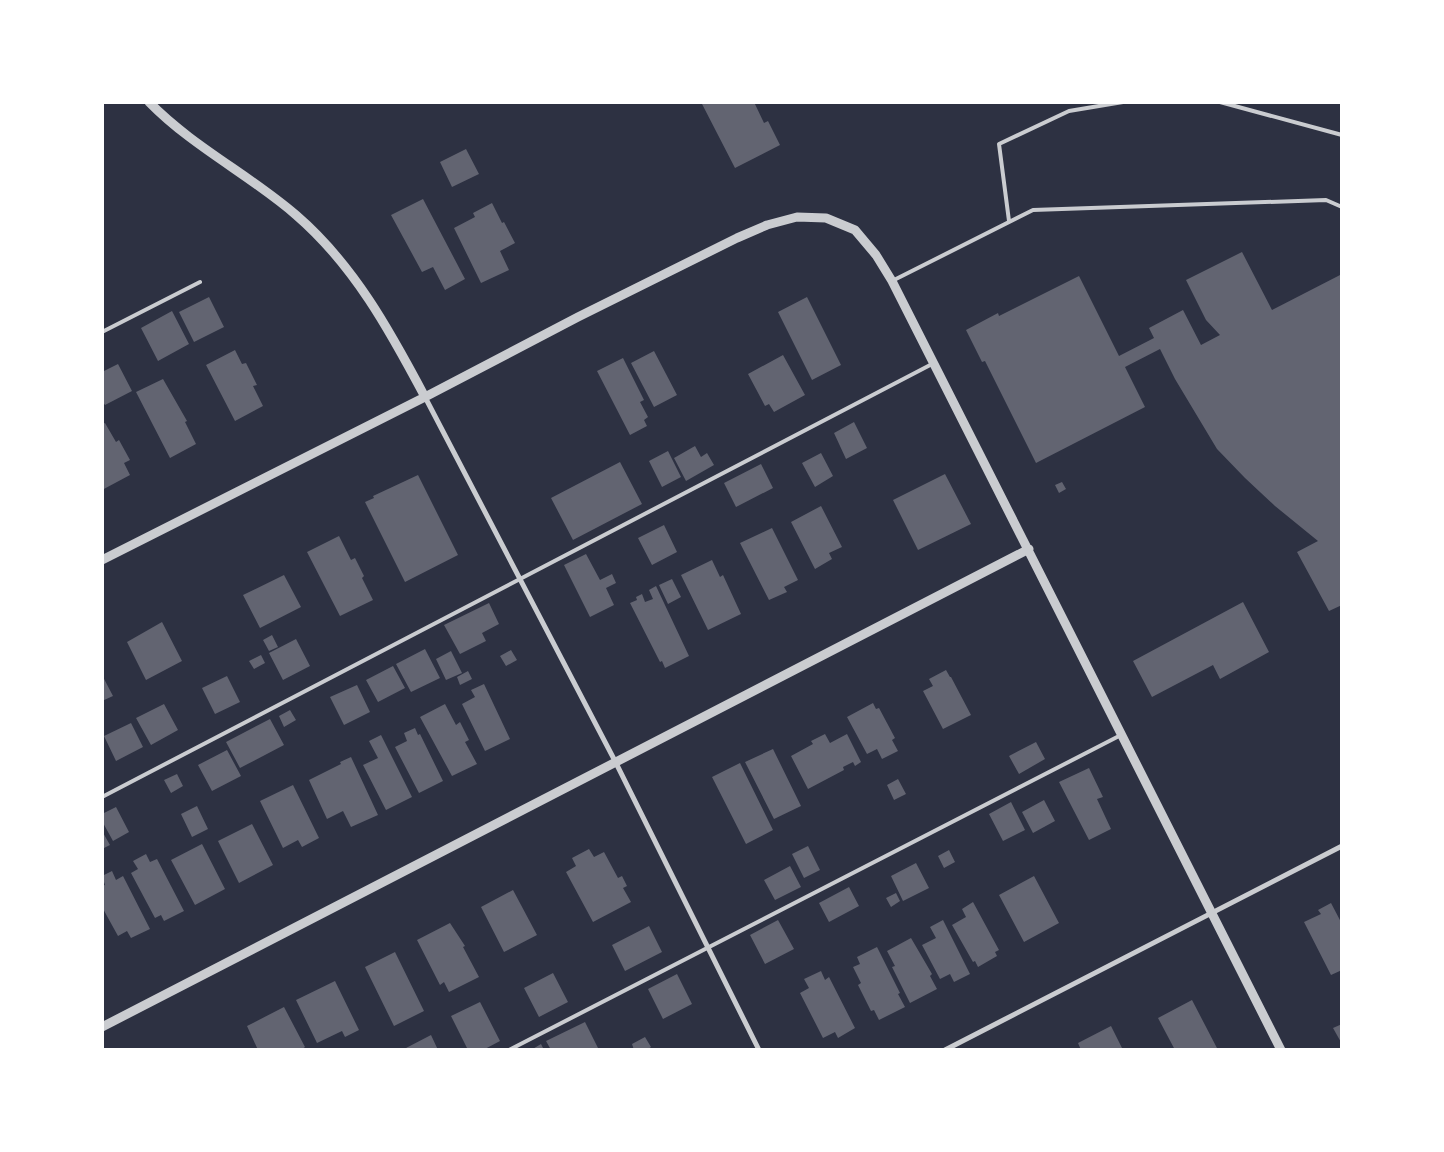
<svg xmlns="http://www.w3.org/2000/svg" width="1444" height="1152" font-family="'Crimson Pro',serif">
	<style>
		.building { fill: #626471 }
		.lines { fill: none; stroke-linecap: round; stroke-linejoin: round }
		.service { stroke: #caccd0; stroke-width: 4 }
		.minor { stroke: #caccd0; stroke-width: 5 }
		.tertiary { stroke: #caccd0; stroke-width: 9 }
	</style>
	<rect width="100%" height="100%" fill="#2d3142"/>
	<path class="building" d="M 701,102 L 754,102 L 764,123 L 768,121 L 780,145 L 735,168 Z
		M 466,149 L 479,174 L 452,187 L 440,162 Z
		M 423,199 L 465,279 L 445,290 L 433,267 L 422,272 L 391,215 Z
		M 492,203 L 502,223 L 504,222 L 515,243 L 500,251 L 509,270 L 481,283 L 454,228 L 475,217 L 473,213 Z
		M 1242,252 L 1272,310 L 1342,274 L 1342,605 L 1329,611 L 1297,552 L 1318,541 L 1275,506 L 1245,478 L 1217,449 L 1175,379 L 1160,349 L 1125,367 L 1145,407 L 1036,463 L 985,361 L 982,362 L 966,330 L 998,313 L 999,316 L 1079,276 L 1119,356 L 1154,338 L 1149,328 L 1183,310 L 1201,345 L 1220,335 L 1206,320 L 1186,280 Z
		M 209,297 L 224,327 L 194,342 L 179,312 Z
		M 807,297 L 841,365 L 812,380 L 778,312 Z
		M 172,311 L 189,344 L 158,361 L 141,328 Z
		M 235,350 L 242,364 L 246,363 L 257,385 L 253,386 L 263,406 L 235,421 L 206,365 Z
		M 654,351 L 677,395 L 654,407 L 631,363 Z
		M 783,355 L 805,395 L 774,412 L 769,404 L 765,406 L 748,374 Z
		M 623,358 L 644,400 L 640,402 L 648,417 L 644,420 L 647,426 L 630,435 L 597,371 Z
		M 118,364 L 132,391 L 105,405 L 102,401 L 102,372 Z
		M 163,379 L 187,421 L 185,422 L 196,444 L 170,458 L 136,392 Z
		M 854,422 L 867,448 L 846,459 L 834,433 Z
		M 105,423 L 116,442 L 119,440 L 130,460 L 124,463 L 130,475 L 102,490 L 102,424 Z
		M 695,446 L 701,457 L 707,453 L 714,465 L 686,481 L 674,458 Z
		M 668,451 L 681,477 L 662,487 L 649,461 Z
		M 821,453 L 833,476 L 815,487 L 802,463 Z
		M 620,462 L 642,504 L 573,540 L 551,498 Z
		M 761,464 L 773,488 L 736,507 L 724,483 Z
		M 945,474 L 971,524 L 918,550 L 893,500 Z
		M 418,475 L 458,555 L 405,582 L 365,502 L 374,498 L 373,496 Z
		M 1062,482 L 1066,489 L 1059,493 L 1055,485 Z
		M 821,506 L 842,547 L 829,553 L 832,559 L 815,569 L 791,522 Z
		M 664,525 L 677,552 L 652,565 L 638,538 Z
		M 772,528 L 798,580 L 784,587 L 787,592 L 769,600 L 740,543 Z
		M 339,536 L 351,560 L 355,558 L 364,576 L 362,578 L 373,600 L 340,616 L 307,552 Z
		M 586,554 L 600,580 L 612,574 L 616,583 L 606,588 L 614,605 L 590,617 L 564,565 Z
		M 712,560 L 720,577 L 723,575 L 741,614 L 708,630 L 681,575 Z
		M 284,575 L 301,607 L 260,628 L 243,595 Z
		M 672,579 L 681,597 L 668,604 L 659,585 Z
		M 656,586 L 689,656 L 665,668 L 662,661 L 660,662 L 630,603 L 637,600 L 636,597 L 642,594 L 645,602 L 653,599 L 649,590 Z
		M 1243,602 L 1269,652 L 1220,679 L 1213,665 L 1152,697 L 1133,661 Z
		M 489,603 L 499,624 L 482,633 L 486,641 L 460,654 L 444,625 Z
		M 162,622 L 182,661 L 146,680 L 127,642 Z
		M 272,635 L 278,647 L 269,651 L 263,640 Z
		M 296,639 L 310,666 L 283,680 L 269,653 Z
		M 425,649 L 440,678 L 411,692 L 396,664 Z
		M 511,650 L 517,660 L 506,666 L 500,656 Z
		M 451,651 L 462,673 L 446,680 L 436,659 Z
		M 261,655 L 265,663 L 254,669 L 249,661 Z
		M 393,666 L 405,688 L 378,702 L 366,680 Z
		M 946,670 L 950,677 L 951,677 L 971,715 L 943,729 L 923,691 L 933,686 L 929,679 Z
		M 468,671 L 472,679 L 460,685 L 457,677 Z
		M 102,675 L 113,696 L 102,701 Z
		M 227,676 L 240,702 L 215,714 L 202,688 Z
		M 484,684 L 510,739 L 485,751 L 462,704 L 475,697 L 471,690 Z
		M 357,685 L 370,712 L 344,725 L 330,697 Z
		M 873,703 L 876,709 L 879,708 L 895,738 L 892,740 L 898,751 L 882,759 L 877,749 L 867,754 L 847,717 Z
		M 164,704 L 178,730 L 151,745 L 136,718 Z
		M 445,704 L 456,725 L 460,722 L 469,740 L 465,742 L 477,764 L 452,776 L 420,717 Z
		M 290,710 L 296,720 L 284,727 L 279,716 Z
		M 270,719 L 284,745 L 240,768 L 226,742 Z
		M 131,723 L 143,747 L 116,761 L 104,736 Z
		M 415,728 L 418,735 L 420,734 L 443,781 L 419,793 L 395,747 L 407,741 L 404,733 Z
		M 825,734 L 830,743 L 847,734 L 861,762 L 855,766 L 853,762 L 843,767 L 844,770 L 808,789 L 791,756 L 813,744 L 811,741 Z
		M 381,735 L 412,797 L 386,810 L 363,765 L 378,758 L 369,741 Z
		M 1036,742 L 1045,759 L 1019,774 L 1009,756 Z
		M 773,749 L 801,806 L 774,819 L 745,762 Z
		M 227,750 L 241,776 L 212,791 L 198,765 Z
		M 351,757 L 378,815 L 351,827 L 343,811 L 327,819 L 309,780 L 341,764 L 340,762 Z
		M 740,763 L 773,830 L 746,844 L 712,777 Z
		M 1089,768 L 1103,797 L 1097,799 L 1111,829 L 1089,840 L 1059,782 Z
		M 177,774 L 183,786 L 171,793 L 164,780 Z
		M 898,779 L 906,794 L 894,800 L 887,785 Z
		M 293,785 L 319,838 L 302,847 L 298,840 L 283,848 L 260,801 Z
		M 1044,800 L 1055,821 L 1033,833 L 1022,812 Z
		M 1011,802 L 1025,830 L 1003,841 L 989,814 Z
		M 197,806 L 208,829 L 192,837 L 181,814 Z
		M 116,807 L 129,832 L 113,841 L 102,821 L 102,814 Z
		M 252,824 L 273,865 L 239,883 L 218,841 Z
		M 102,831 L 110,845 L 102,849 Z
		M 202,844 L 225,889 L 195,905 L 171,860 Z
		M 808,846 L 820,870 L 804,878 L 792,854 Z
		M 589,849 L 594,857 L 604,852 L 618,878 L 622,876 L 627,886 L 623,888 L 631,902 L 593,922 L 566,872 L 576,866 L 572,858 Z
		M 949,850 L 955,862 L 944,868 L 938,856 Z
		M 146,854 L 150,862 L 157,859 L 184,911 L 164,921 L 161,915 L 155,918 L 131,873 L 138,869 L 133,861 Z
		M 916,863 L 929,888 L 903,901 L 891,876 Z
		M 790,866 L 801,887 L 775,900 L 764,880 Z
		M 112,871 L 116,880 L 123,876 L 150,929 L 131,938 L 127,931 L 118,936 L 102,907 L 102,886 L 105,885 L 102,876 Z
		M 1034,876 L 1059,923 L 1024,942 L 999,895 Z
		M 849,887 L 859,906 L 829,922 L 819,903 Z
		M 513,890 L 537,935 L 504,952 L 481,907 Z
		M 896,893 L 900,901 L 891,907 L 886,898 Z
		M 973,902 L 999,950 L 995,952 L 997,956 L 978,967 L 975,961 L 973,962 L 952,925 L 966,917 L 962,909 Z
		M 1331,903 L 1342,924 L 1342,970 L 1331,975 L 1304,922 L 1321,914 L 1318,910 Z
		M 778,920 L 794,949 L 765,964 L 750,935 Z
		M 943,920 L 970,974 L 954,982 L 950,974 L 940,979 L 922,945 L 936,938 L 930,927 Z
		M 450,923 L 465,946 L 463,947 L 479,977 L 449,992 L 444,982 L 440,985 L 417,940 Z
		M 649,926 L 662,952 L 625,971 L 612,945 Z
		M 911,938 L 932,974 L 930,976 L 937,989 L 910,1003 L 892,967 L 895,966 L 887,951 Z
		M 877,947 L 900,993 L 898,994 L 905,1007 L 879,1020 L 874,1010 L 871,1011 L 858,985 L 861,983 L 853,967 L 860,964 L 857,957 Z
		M 395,952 L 424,1011 L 394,1026 L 365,967 Z
		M 821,971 L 825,980 L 829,977 L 855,1028 L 838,1038 L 835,1032 L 823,1038 L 800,993 L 809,988 L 804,979 Z
		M 553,973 L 568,1002 L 539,1017 L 524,988 Z
		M 677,974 L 692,1004 L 663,1019 L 648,989 Z
		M 335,981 L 359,1030 L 345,1037 L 342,1031 L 317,1043 L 296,1000 Z
		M 1192,1000 L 1218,1050 L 1175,1050 L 1158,1018 Z
		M 480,1002 L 500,1041 L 483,1050 L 468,1050 L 451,1016 Z
		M 284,1007 L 305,1047 L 301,1050 L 258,1050 L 247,1026 Z
		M 585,1022 L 599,1050 L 551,1050 L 546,1041 Z
		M 1342,1024 L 1342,1044 L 1333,1028 Z
		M 1111,1026 L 1123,1050 L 1081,1050 L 1078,1043 Z
		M 431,1035 L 438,1050 L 407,1050 L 406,1048 Z
		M 645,1037 L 651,1047 L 647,1050 L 634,1050 L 632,1044 Z
		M 541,1044 L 544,1050 L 531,1050 Z"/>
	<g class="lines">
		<path class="service" d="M 1220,102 L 1342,135
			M 1009,221 L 999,144 L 1069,111 L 1123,102
			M 892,281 L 1033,210 L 1326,200 L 1342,207
			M 102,332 L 200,282
			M 102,797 L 934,363
			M 509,1050 L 1121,735"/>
		<path class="minor" d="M 425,397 L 616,763 L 759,1050
			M 945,1050 L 1342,846"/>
		<path class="tertiary" d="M 149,102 C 193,147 250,175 296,215 C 354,265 390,331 425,397
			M 102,560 L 425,397 L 578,317 L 737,238 L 767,225 L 797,217 L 826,218 L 855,230 L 876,255 L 892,281 L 1281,1050
			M 102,1027 L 1029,549"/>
	</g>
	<rect width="1444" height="1152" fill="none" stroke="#ffffff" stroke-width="208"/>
</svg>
